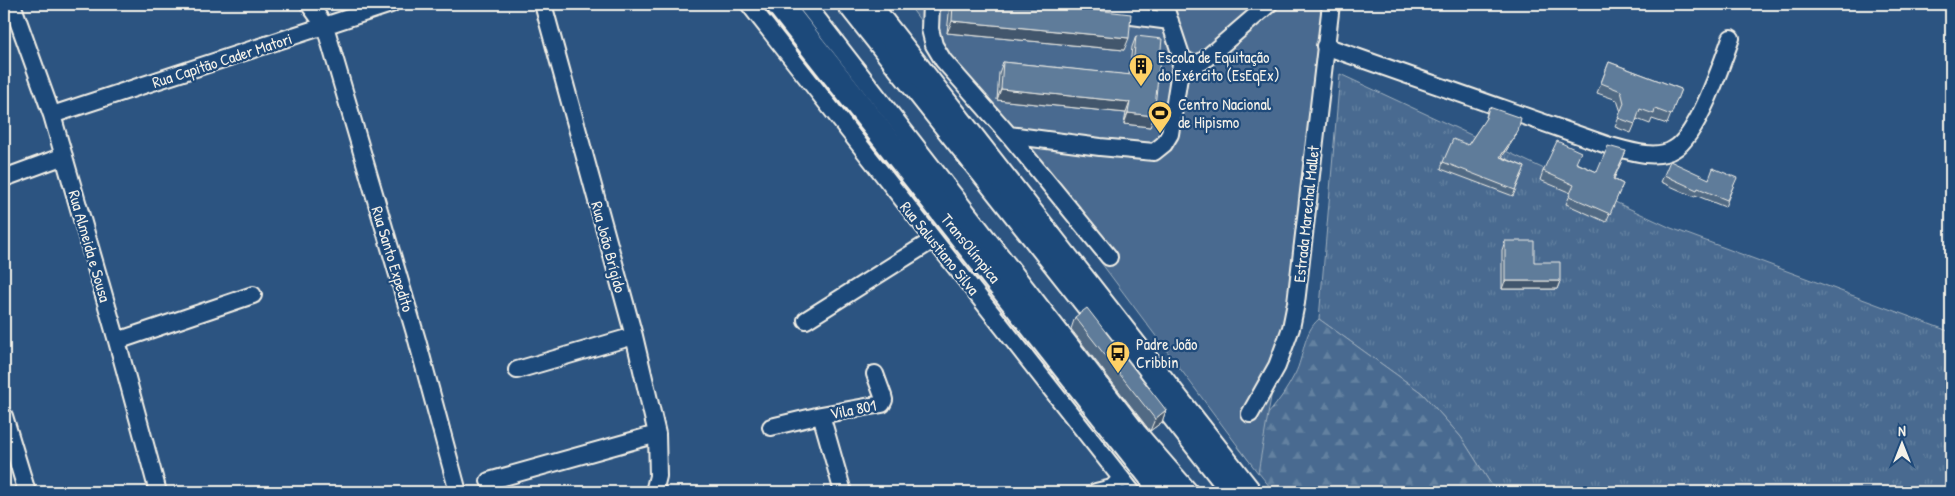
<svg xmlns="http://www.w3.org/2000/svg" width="1955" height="496" font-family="'Patrick Hand',sans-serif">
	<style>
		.grass { fill: url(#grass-tufts); stroke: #9eaebc }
		.forest { fill: url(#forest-firs); stroke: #9eaebc }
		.park { fill: #496b90; stroke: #9eaebc }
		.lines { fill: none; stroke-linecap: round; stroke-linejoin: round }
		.minor-casing { stroke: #f4f1e8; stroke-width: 20 }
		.highway-casing { stroke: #f4f1e8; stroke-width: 29 }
		.minor { stroke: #1f4a7a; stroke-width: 16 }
		.highway { stroke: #1f4a7a; stroke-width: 25 }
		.wall { fill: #516a84; stroke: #f4f1e8 }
		.shaded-wall { fill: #42566c; stroke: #f4f1e8 }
		.building { fill: #5e7b9a; stroke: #f4f1e8 }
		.labels { text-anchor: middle; stroke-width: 4.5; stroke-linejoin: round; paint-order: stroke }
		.poi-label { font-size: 16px; fill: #f4f1e8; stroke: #1f4a7a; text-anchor: start }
		.street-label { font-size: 16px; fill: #f4f1e8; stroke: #1f4a7a }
	</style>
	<defs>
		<pattern id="grass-tufts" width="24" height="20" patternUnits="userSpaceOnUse" patternTransform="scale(1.25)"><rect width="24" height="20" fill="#496b90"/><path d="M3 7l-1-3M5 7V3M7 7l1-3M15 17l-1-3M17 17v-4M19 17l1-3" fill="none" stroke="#6481a0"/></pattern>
		<pattern id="forest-firs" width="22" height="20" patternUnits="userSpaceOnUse" patternTransform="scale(1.25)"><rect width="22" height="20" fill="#496b90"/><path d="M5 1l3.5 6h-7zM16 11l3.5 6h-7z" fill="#6481a0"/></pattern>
	</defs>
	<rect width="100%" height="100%" fill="#2c5481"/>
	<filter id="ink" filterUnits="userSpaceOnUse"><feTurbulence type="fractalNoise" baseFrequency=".02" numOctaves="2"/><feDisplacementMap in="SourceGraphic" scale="10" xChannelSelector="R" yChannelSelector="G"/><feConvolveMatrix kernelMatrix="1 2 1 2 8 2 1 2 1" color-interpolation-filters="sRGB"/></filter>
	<g filter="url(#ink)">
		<path class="grass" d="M 1340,74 L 1671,228 L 1951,332 L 1951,492 L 1496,492 L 1461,437 L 1422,393 L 1319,319 Z"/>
		<path class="forest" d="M 1319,319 L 1422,393 L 1461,437 L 1496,492 L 1274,492 L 1238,447 C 1261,422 1279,405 1295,374 C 1304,357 1303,332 1319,319 Z"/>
		<path class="park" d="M 908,4 L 1338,4 L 1258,473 Z"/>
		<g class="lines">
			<defs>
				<path id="minor" d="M 12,4 L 52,115 L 117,341 L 158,492
					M 309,4 L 325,26 L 417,340 L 458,492
					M 543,4 L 634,336 L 657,434 L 658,476 L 654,492
					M 749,4 L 1132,492
					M 806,4 L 1137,431 L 1190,492
					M 845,4 L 1100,326
					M 931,4 L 930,29 L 934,45 L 943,60 L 1009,135 L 1109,257
					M 1164,4 L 1182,58 L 1193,65 L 1203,61 L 1269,4
					M 1109,13 L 1170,21
					M 1325,46 L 1607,145 C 1626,150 1656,161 1674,149 C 1697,136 1722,64 1731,38
					M 52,115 L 391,4
					M 1009,135 L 1100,147 L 1154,152 L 1164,144 L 1170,134 L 1182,58
					M 4,178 L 64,156
					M 806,320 L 933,240
					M 117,341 L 253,295
					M 517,370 L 634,336
					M 1153,395 L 1229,492
					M 1250,414 L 1277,366 L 1291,328 L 1296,303 L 1331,4
					M 821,415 L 882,404 L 884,400 L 883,396 L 875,374
					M 4,416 L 27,492
					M 771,427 L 821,415 L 843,492
					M 489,481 L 657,434
					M 1096,492 L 1112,488 L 1121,479"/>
				<path id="highway" d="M 779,4 L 1164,492
					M 867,4 L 1248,492"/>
			</defs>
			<use href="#minor" class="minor-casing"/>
			<use href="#highway" class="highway-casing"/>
			<use href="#minor" class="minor"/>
			<use href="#highway" class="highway"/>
		</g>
		<path class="wall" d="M 950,4 L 1044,4 L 1124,50 L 947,33 Z
			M 1136,36 L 1150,127 L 1124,124 L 1126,113 L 997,100 L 999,73 L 1003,62 L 1129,75 L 1132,47 Z
			M 1609,62 L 1681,89 L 1667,124 L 1652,119 L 1650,124 L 1637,119 L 1631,133 L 1615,127 L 1621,112 L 1617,100 L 1597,93 Z
			M 1489,107 L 1518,131 L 1515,137 L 1502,157 L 1525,167 L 1513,196 L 1441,169 L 1443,162 L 1468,145 L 1485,120 Z
			M 1626,151 L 1614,179 L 1623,184 L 1606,222 L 1566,204 L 1571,193 L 1540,180 L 1543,171 L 1577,163 L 1597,172 Z
			M 1664,175 L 1709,179 L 1734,184 L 1725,207 L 1695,195 L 1695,197 L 1661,182 Z
			M 1505,241 L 1534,262 L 1560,281 L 1557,289 L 1502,289 L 1502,250 Z
			M 1075,317 L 1166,410 L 1162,422 L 1150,431 L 1071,329 Z"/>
		<path class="shaded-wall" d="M 952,21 L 1129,38 L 1124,50 L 947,33 Z
			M 1001,89 L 1130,102 L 1126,113 L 997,100 Z
			M 1128,113 L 1154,116 L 1150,127 L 1124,124 Z
			M 1518,131 L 1515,137 L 1498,163 L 1500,157 Z
			M 1505,281 L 1560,281 L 1557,289 L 1502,289 Z
			M 1166,410 L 1162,422 L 1150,431 L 1155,419 Z"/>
		<path class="building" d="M 953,4 L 1044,4 L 1131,14 L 1129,38 L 952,21 Z
			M 1136,36 L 1162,39 L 1154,116 L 1128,113 L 1130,102 L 1001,89 L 1003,62 L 1132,75 Z
			M 1609,62 L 1681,89 L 1671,115 L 1655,109 L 1654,114 L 1640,109 L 1635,124 L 1618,118 L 1624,103 L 1621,91 L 1601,83 Z
			M 1489,107 L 1521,118 L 1518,131 L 1500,157 L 1525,167 L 1515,190 L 1443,162 L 1453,139 L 1468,145 L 1486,118 Z
			M 1557,141 L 1581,152 L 1576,163 L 1597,172 L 1608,146 L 1626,151 L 1613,179 L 1623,184 L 1610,214 L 1569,196 L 1574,185 L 1543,171 Z
			M 1670,161 L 1709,179 L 1713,168 L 1737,178 L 1727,200 L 1698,188 L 1697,190 L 1664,175 Z
			M 1505,241 L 1534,241 L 1534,262 L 1560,262 L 1560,281 L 1505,281 Z
			M 1087,308 L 1166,410 L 1155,419 L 1075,317 Z
			M 1123,488 L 1127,492 L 1117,492 Z"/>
	</g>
	<defs>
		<symbol id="building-pin" viewBox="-11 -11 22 30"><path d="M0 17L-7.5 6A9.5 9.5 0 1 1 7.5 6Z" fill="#ffd166" stroke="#1f4a7a"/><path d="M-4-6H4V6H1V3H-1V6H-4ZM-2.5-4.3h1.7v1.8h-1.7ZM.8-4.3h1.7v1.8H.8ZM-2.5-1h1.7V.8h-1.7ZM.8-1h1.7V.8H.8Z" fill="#111"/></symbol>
		<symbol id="stadium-pin" viewBox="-11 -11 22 30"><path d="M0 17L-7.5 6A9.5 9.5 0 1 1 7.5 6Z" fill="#ffd166" stroke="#1f4a7a"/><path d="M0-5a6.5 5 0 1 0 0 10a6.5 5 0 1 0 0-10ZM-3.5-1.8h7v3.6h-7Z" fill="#111"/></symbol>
		<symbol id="bus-pin" viewBox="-11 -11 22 30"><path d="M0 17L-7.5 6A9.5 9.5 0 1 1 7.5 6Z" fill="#ffd166" stroke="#1f4a7a"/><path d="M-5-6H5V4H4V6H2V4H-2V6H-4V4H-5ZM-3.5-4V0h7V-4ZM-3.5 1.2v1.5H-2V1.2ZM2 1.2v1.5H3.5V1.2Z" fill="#111"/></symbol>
	</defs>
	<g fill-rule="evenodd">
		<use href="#building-pin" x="1127" y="52" width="28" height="38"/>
		<use href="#stadium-pin" x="1146" y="99" width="28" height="38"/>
		<use href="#bus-pin" x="1104" y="339" width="28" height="38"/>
	</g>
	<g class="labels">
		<g class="poi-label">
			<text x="1158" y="63">Escola de Equitação<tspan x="1158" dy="18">do Exército (EsEqEx)</tspan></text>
			<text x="1178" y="110">Centro Nacional<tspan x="1178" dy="18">de Hipismo</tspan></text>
			<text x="1136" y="350">Padre João<tspan x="1136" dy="18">Cribbin</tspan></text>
		</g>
		<g class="street-label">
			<text transform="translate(222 60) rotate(-18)" y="6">Rua Capitão Cader Matori</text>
			<text transform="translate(1306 214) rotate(-84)" y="6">Estrada Marechal Mallet</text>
			<text transform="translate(90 246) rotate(74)" y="6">Rua Almeida e Sousa</text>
			<text transform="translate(609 247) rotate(75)" y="6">Rua João Brígido</text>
			<text transform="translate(940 248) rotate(51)" y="6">Rua Salustiano Silva</text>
			<text transform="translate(971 248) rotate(51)" y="6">TransOlímpica</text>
			<text transform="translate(393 259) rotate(73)" y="6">Rua Santo Expedito</text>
			<text transform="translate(853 409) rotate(-11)" y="6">Vila 801</text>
		</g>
	</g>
	<rect width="1955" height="496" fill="none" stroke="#1f4a7a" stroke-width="20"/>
	<rect x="10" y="10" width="1935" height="476" fill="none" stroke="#f4f1e8" stroke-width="2" filter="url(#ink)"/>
	<g transform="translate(1902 444)" stroke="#1f4a7a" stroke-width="4" paint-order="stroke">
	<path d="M0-4L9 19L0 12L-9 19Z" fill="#f4f1e8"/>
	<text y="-8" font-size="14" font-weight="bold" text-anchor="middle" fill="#f4f1e8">N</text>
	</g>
</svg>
